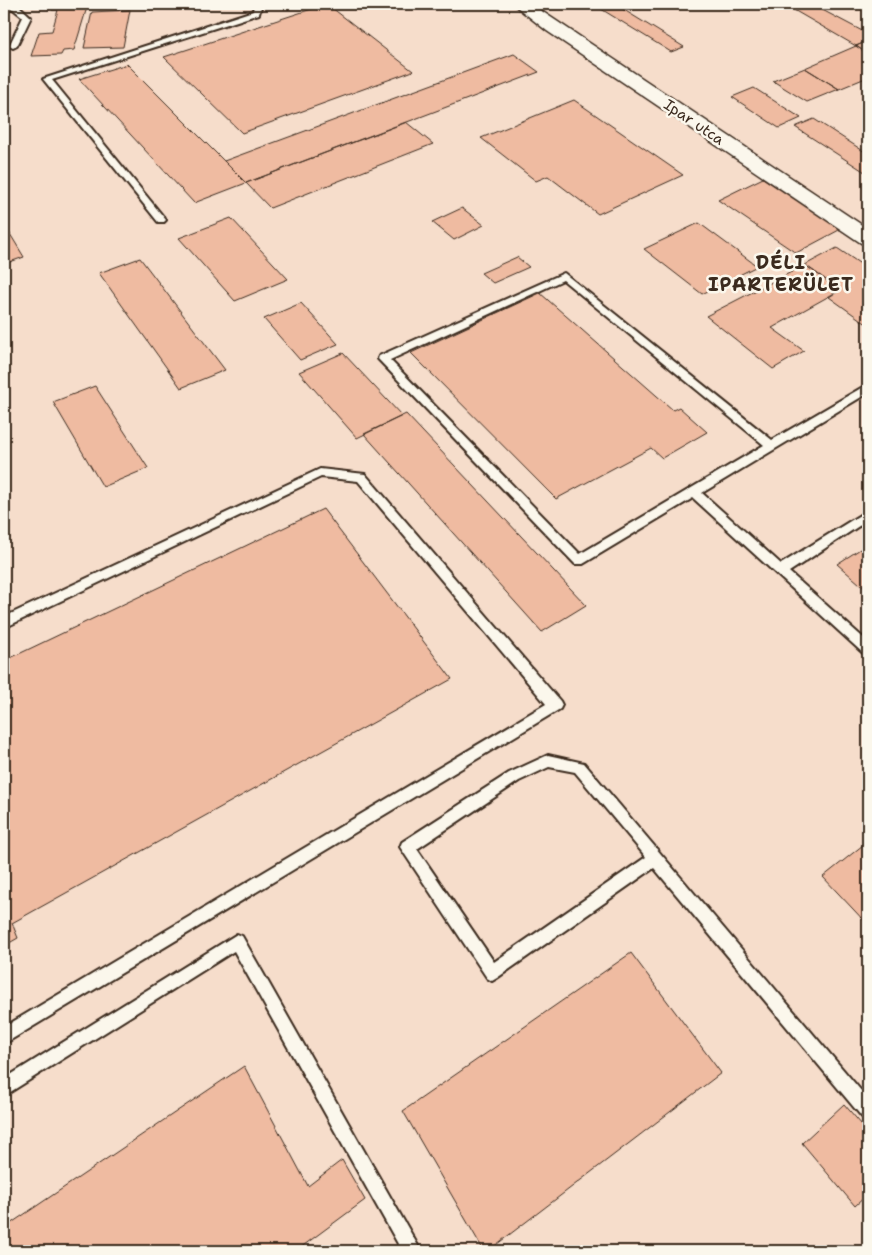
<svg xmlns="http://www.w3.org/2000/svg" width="872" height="1255" font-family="'Shantell Sans',sans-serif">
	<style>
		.built { fill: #f6ddcb }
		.building { fill: #efbba1; stroke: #3b2a1e }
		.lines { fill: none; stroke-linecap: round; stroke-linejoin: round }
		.service-casing { stroke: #3b2a1e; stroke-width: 4 }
		.tertiary-casing { stroke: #3b2a1e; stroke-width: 3 }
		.service { fill: #fbf7ec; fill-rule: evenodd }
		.tertiary { fill: #fbf7ec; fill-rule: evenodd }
		.labels { text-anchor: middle; stroke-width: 5; stroke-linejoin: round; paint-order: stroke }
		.far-street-label { font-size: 15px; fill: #3b2a1e; stroke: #fbf7ec }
		.far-district-label { font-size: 19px; font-weight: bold; letter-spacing: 1px; fill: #3b2a1e; stroke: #fbf7ec }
	</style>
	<rect width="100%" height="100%" fill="#f9ebdd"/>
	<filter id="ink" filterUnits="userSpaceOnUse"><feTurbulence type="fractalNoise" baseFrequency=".02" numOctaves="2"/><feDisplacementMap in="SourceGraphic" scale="10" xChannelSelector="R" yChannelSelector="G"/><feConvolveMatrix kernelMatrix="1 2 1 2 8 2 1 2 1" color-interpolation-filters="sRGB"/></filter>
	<g filter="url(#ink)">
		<path class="built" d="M 4,4 L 868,4 L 868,1251 L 4,1251 Z"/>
		<path class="building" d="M 54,4 L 88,4 L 74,50 L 63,51 L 61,55 L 31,56 L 39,32 L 52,31 L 58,10 L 52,10 Z
			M 327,4 L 413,71 L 242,133 L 164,57 Z
			M 593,4 L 620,4 L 616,5 L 684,47 L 671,52 Z
			M 804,4 L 811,4 L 868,34 L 868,41 L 856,46 L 792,9 Z
			M 130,10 L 123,47 L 84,48 L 92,12 Z
			M 868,41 L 868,54 L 856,46 Z
			M 856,46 L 868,54 L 868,77 L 839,89 L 805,68 Z
			M 514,54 L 539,72 L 246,183 L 224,161 Z
			M 127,64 L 246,183 L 194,203 L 79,79 Z
			M 805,68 L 839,89 L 807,102 L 773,81 Z
			M 754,88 L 801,118 L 779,128 L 732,97 Z
			M 574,100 L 683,175 L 598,214 L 548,176 L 536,181 L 481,138 Z
			M 814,119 L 868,154 L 868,174 L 795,127 Z
			M 406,122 L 433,144 L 270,208 L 246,183 Z
			M 763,178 L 841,229 L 796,253 L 718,200 Z
			M 462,208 L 484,225 L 454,240 L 432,222 Z
			M 231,218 L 288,279 L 235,301 L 179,238 Z
			M 699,223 L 757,266 L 702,294 L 644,249 Z
			M 4,224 L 24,257 L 4,264 Z
			M 837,248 L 868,269 L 868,325 L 829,297 L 840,290 L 805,265 Z
			M 517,257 L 529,267 L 493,283 L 481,273 Z
			M 140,258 L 225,370 L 181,388 L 99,273 Z
			M 805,265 L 840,290 L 772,328 L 804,351 L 773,369 L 706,316 Z
			M 540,293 L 673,410 L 679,407 L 707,432 L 662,458 L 651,448 L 556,499 L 411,353 Z
			M 301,303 L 338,344 L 300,360 L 264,319 Z
			M 343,353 L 402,416 L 357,438 L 299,372 Z
			M 95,386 L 148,468 L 103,487 L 53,402 Z
			M 406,414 L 586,605 L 542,632 L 364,434 Z
			M 323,509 L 452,679 L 12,923 L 18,938 L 4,946 L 4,661 Z
			M 868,544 L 868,591 L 837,564 Z
			M 868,841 L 868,925 L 823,877 Z
			M 631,953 L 721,1073 L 488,1251 L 484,1251 L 403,1111 Z
			M 244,1066 L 308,1186 L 342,1160 L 365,1200 L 296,1251 L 4,1251 L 4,1228 Z
			M 844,1104 L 868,1132 L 868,1194 L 855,1206 L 802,1143 Z"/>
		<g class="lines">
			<defs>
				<path id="service" d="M 4,4 L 18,5 L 31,17 L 17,46 L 13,48 L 9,46 L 23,17 L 13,9 L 4,7 Z
					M 254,4 L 262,4 L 259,14 L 52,80 L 166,220 L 164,222 L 158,222 L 43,79 L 253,11 Z
					M 564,273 L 772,440 L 868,384 L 868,393 L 702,493 L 781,564 L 868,510 L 868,520 L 789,572 L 868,642 L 868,655 L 864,654 L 693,498 L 583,564 L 575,564 L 378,359 L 379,356 ZM 563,280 L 764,445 L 580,554 L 390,360 Z
					M 320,469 L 365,474 L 560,701 L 562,705 L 560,709 L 4,1044 L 4,1027 L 546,704 L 358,481 L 321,477 L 4,628 L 4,617 Z
					M 548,755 L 584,763 L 868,1099 L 868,1119 L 862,1117 L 654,868 L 497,978 L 492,981 L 487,978 L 400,847 L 402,842 L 509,773 ZM 549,767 L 575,772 L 646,857 L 494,962 L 417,849 L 519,781 Z
					M 237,934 L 242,936 L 421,1251 L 402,1251 L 234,951 L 4,1096 L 4,1079 Z"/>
				<path id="tertiary" d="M 513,4 L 531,4 L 868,229 L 868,244 L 861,243 L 547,31 Z"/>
			</defs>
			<use href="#service" class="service-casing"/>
			<use href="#tertiary" class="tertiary-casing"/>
			<use href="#service" class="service"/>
			<use href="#tertiary" class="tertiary"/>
		</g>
	</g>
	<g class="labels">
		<g class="far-street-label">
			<text transform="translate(694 122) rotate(34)" y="5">Ipar utca</text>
		</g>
		<g class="far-district-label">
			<text x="781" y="269">DÉLI<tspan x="781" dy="22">IPARTERÜLET</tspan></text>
		</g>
	</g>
	<rect width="872" height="1255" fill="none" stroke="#fbf7ec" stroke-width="20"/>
	<rect x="10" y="10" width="852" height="1235" fill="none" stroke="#3b2a1e" stroke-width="2" filter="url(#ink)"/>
</svg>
